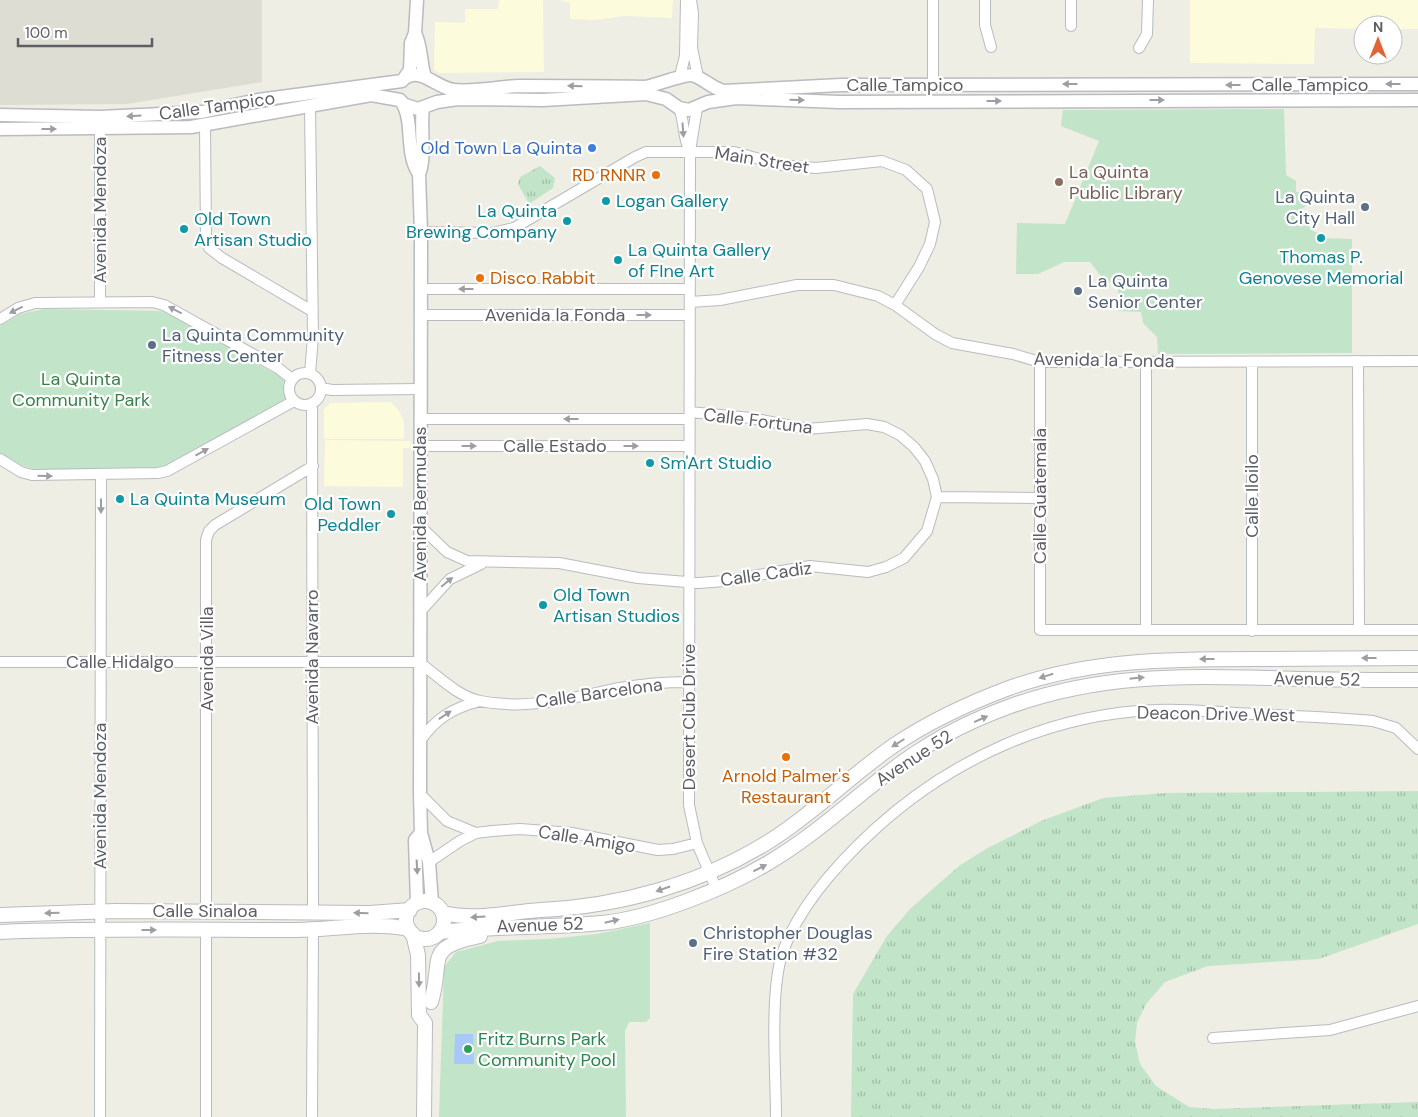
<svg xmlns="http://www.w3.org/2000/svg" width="1418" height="1117" font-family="'DM Sans',sans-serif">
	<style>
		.commercial { fill: #fcfbdb }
		.education { fill: #deddd3 }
		.grass { fill: url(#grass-tufts) }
		.park { fill: #c2e4c8 }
		.water { fill: #a8c7fb }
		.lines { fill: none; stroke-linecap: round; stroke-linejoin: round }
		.minor-casing { stroke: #b9bbc0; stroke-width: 12 }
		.tertiary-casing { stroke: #b9bbc0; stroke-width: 15 }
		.secondary-casing { stroke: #babbc2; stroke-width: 16 }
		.minor { stroke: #fff; stroke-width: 10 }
		.tertiary { stroke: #fff; stroke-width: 12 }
		.secondary { stroke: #fff; stroke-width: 14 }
		.oneway { fill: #9d9ea2 }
		.shop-dot { fill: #3f7fe0; stroke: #fff; stroke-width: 2 }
		.food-dot { fill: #e8710a; stroke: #fff; stroke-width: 2 }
		.education-dot { fill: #8d6e63; stroke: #fff; stroke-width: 2 }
		.culture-dot { fill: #0f9aa8; stroke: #fff; stroke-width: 2 }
		.service-dot { fill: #5c6f8a; stroke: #fff; stroke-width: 2 }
		.leisure-dot { fill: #2e9e5b; stroke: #fff; stroke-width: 2 }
		.labels { text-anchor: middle; stroke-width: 4.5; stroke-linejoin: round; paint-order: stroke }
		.street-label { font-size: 18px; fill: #5c5e64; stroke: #fff }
		.shop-label { font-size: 18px; fill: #366cbe; stroke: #fff; text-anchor: end }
		.education-label { font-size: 18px; fill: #785e54; stroke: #fff; text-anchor: start }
		.food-label { font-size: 18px; fill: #c56008; stroke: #fff; text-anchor: end }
		.service-label { font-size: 18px; fill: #4e5e75; stroke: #fff; text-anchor: start }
		.culture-label { font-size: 18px; fill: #0d838f; stroke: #fff; text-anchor: start }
		.park-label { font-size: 18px; fill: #388048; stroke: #fff }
		.leisure-label { font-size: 18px; fill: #27864d; stroke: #fff; text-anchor: start }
	</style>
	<defs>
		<pattern id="grass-tufts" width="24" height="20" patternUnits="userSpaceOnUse" patternTransform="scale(1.25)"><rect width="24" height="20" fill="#c2e4c8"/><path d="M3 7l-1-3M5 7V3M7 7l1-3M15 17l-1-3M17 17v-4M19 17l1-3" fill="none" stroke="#a1bca6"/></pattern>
	</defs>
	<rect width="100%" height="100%" fill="#eeeee4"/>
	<path class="commercial" d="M 499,0 L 543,0 L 544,72 L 439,73 L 434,69 L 435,22 L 465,23 L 465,9 L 498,9 Z
		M 559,0 L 673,0 L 672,18 L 625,16 L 594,20 L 570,19 L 570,3 Z
		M 1190,0 L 1418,0 L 1418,29 L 1393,29 L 1393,25 L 1363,25 L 1363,29 L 1315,28 L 1314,64 L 1190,63 Z
		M 391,402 L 399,411 L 404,422 L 404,439 L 324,439 L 324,410 L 330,403 Z
		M 325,440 L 411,441 L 411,448 L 403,448 L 403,487 L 324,486 Z"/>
	<path class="education" d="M 0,0 L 262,0 L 262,82 L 127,104 L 0,105 Z"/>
	<path class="grass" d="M 540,166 L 555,178 L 553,188 L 529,204 L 518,184 L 520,177 Z
		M 1418,791 L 1418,924 L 1319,959 L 1208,966 L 1165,982 L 1146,1004 L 1137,1023 L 1135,1042 L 1140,1064 L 1156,1086 L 1189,1107 L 1214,1109 L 1418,1102 L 1418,1117 L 851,1117 L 853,994 L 887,936 L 910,909 L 959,866 L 986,849 L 1041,821 L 1103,798 L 1165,793 Z"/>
	<path class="park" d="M 1284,109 L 1286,175 L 1296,181 L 1296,192 L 1313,192 L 1311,201 L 1302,209 L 1310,217 L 1314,232 L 1320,233 L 1321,238 L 1352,239 L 1352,353 L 1158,354 L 1157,337 L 1143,323 L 1141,312 L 1118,311 L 1118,285 L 1104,280 L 1090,262 L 1064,262 L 1038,274 L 1016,274 L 1017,223 L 1065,224 L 1099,141 L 1061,126 L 1063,110 Z
		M 44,309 L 164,311 L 272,372 L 285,376 L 283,385 L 286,399 L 162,469 L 40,471 L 21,465 L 0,453 L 0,326 L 20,314 Z
		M 650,923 L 650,1018 L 646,1022 L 629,1022 L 625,1031 L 626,1117 L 439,1117 L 444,967 L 456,952 L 498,941 L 549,939 L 597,934 Z"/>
	<path class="water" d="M 455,1034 L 473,1034 L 474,1064 L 454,1064 Z"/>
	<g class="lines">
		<defs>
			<path id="minor" d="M 691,0 L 693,13 L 692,48 L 698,77
				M 985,0 L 985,25 L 991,47
				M 1071,26 L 1071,0
				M 1139,48 L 1147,34 L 1148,0
				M 680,76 L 685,56 L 686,0
				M 933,86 L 933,0
				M 679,108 C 685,122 682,137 690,151
				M 697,108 L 690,151 L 689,805 L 697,843 L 716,888
				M 205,125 L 206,237 L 209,248 L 222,258 L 312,311
				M 421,232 L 492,233 L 514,228 L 635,157 L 646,152 L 734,152 L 781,165 L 816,168 L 882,161 L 906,170 L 927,189 L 935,222 L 930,244 L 919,267 L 895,305
				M 420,289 L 689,289
				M 100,302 L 100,121
				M 690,302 L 720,300 L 797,285 L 834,285 L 878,296 L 895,305 L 935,334 L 952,343 L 1013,354 L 1040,362 L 1418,361
				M 420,315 L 690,315
				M 0,319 L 18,308 L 35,303 L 152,302 L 164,305 L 278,368 L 292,379
				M 1358,361 L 1359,630
				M 1040,362 L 1040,630 L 1418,630
				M 1252,362 L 1252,631
				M289 389a16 16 0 1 1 32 0a16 16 0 1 1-32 0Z
				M 310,374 L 313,337 L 310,106
				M 321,388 L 332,390 L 420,389
				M 312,403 L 313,912
				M 420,419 L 689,419
				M 420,446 L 689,446
				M 0,459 L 21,472 L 32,475 L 158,473 L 167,471 L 294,401
				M 937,497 L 1040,498
				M 420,526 L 447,552 L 467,561 L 559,563 L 638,578 L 699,583 L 724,581 L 810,566 L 868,572 L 886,567 L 904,558 L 927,531 L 937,497 L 933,479 L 925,461 L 914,447 L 900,435 L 884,427 L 867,424 L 807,429 L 751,418 L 690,412
				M 420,612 L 450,579 L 481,564
				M 1146,630 L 1146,362
				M 0,662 L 419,662 C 438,676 457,696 480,701 C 527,711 574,697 620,688 C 642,684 665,682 688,682
				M 420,741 C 436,718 453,708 480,701
				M 420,794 L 447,821 L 476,833
				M 429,862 L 460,841 L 476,833 L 492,831 L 520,829 L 572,833 L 658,850 L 673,849 L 697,843
				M 206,912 L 206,540 L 209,531 L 215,525 L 313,466
				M 1213,1038 L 1330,1030 L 1418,1006
				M 100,1117 L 101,475
				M 206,1117 L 206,930
				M 312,1117 L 313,930
				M 776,1117 C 776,1072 769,992 783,951 C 800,905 839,862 875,829 C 952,759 1050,714 1155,710 C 1188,708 1221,713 1254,714 C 1293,716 1333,717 1373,721 L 1396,728 L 1418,749"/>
			<path id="tertiary" d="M 415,33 C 422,47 420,62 425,77
				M 405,78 C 422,67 436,88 454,90 C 475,92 497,87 519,86 C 561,86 603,86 645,87 C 657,85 688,72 695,76 C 705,80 711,87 723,91 L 841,85 L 1418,84
				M 403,80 L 410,70 L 411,43 L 415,33 L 417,0
				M 401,101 C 415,121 404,152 419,174
				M 403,104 L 418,109 L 437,102 L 458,99 L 543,100 L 646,94 L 666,99 L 679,108 L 689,110 L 708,102 L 736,98 L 839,102 L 1418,100
				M 423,108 C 420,127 426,159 419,174 L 421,232 L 420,794 L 421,833 L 429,862 L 432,903
				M 0,115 L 100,117 L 202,112 L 258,100 L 402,81
				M 0,129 L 191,127 L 371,95 L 400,100
				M 417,903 L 415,840 L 421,833"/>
			<path id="secondary" d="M406 920a19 19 0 1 1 38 0a19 19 0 1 1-38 0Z
				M 443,913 C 476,921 508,912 541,910 C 621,906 700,884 768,842 C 813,814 850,776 893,746 C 928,722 969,703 1009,688 C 1090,659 1171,659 1256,659 C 1310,659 1364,658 1418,658
				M 0,915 L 115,911 L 370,913 L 410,910
				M 0,932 C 98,928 197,930 296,930 C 334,930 371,921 409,929
				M 440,932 C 494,926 548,928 602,923 C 652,918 724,889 768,863 C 823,831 866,785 919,751 C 946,733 978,718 1008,707 C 1098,674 1178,676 1271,678 C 1320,680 1369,680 1418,680
				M 413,934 L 418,955 L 419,1015 L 425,1023 L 424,1117
				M 431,1002 C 444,958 423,948 480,936"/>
		</defs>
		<use href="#minor" class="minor-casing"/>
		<use href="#tertiary" class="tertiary-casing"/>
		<use href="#secondary" class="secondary-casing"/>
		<use href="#minor" class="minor"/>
		<use href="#tertiary" class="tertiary"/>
		<use href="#secondary" class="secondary"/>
	</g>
	<defs><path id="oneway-solid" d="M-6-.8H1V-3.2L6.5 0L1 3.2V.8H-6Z" transform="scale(1.25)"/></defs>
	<g class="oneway">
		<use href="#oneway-solid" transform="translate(1070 84) rotate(-180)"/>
		<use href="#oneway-solid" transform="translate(1393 84) rotate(180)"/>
		<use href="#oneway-solid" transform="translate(1233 85) rotate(180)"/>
		<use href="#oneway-solid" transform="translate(575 86) rotate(-179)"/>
		<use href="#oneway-solid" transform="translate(797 100) rotate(2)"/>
		<use href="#oneway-solid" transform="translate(1157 100)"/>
		<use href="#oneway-solid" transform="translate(994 101)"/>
		<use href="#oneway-solid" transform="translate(134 116) rotate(177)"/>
		<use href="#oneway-solid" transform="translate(49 129)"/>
		<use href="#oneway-solid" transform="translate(683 130) rotate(86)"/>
		<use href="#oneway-solid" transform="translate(466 289) rotate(180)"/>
		<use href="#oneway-solid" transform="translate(16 310) rotate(154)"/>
		<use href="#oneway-solid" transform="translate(175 310) rotate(-153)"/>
		<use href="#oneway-solid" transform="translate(644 315)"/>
		<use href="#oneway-solid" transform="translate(571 419) rotate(180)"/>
		<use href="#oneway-solid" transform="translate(469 446)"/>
		<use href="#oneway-solid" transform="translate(631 446)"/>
		<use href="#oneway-solid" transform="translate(202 452) rotate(-29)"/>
		<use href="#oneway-solid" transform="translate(45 476) rotate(2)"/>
		<use href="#oneway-solid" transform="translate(101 506) rotate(90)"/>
		<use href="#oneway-solid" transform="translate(447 582) rotate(-39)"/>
		<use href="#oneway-solid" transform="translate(1369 658) rotate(180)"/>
		<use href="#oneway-solid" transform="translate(1207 659) rotate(180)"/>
		<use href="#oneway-solid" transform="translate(1046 676) rotate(162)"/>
		<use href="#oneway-solid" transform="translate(1137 678) rotate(-6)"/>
		<use href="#oneway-solid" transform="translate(445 715) rotate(-33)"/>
		<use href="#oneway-solid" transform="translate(981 719) rotate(-24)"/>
		<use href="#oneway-solid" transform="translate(898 743) rotate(148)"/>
		<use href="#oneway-solid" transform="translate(417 867) rotate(87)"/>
		<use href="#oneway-solid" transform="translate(760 868) rotate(-27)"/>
		<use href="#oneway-solid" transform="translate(663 889) rotate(161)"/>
		<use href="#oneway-solid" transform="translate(52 913) rotate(178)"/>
		<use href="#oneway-solid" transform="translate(361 913) rotate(-179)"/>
		<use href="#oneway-solid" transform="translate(478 917) rotate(176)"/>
		<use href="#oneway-solid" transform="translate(612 921) rotate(-13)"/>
		<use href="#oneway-solid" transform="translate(149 930)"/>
		<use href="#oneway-solid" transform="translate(419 980) rotate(89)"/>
	</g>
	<circle class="shop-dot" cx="592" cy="148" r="5"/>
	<g class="food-dot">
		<circle cx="656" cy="175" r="5"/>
		<circle cx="480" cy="278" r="5"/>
		<circle cx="786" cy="757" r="5"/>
	</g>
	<circle class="education-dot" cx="1059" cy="182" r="5"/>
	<g class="culture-dot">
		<circle cx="606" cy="201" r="5"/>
		<circle cx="567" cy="221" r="5"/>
		<circle cx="184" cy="229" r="5"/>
		<circle cx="1321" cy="238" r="5"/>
		<circle cx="618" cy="260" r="5"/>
		<circle cx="650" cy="463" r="5"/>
		<circle cx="120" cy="499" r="5"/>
		<circle cx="391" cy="514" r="5"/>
		<circle cx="543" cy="605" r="5"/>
	</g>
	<g class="service-dot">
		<circle cx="1365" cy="207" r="5"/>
		<circle cx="1078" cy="291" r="5"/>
		<circle cx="152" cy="345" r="5"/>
		<circle cx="693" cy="943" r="5"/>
	</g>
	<circle class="leisure-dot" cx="468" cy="1049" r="5"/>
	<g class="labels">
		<g class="street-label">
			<text x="905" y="91">Calle Tampico</text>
			<text x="1310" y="91">Calle Tampico</text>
			<text transform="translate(217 106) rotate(-8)" y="6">Calle Tampico</text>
			<text transform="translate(762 160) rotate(9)" y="6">Main Street</text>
			<text transform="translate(100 210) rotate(-90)" y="6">Avenida Mendoza</text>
			<text x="555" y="321">Avenida la Fonda</text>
			<text transform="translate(1104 360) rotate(1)" y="6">Avenida la Fonda</text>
			<text transform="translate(758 421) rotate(7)" y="6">Calle Fortuna</text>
			<text x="555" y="452">Calle Estado</text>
			<text transform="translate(1040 496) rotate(-90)" y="6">Calle Guatemala</text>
			<text transform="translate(1252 496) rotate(-90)" y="6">Calle Iloilo</text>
			<text transform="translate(420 504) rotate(-90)" y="6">Avenida Bermudas</text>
			<text transform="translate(766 574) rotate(-8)" y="6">Calle Cadiz</text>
			<text transform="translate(312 657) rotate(-90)" y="6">Avenida Navarro</text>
			<text transform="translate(207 659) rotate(-90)" y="6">Avenida Villa</text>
			<text x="120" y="668">Calle Hidalgo</text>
			<text transform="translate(1317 679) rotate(1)" y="6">Avenue 52</text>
			<text transform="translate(599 693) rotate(-8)" y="6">Calle Barcelona</text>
			<text transform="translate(1216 714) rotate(1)" y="6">Deacon Drive West</text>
			<text transform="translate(689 717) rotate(-90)" y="6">Desert Club Drive</text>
			<text transform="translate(914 758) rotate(-33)" y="6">Avenue 52</text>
			<text transform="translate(100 796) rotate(-90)" y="6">Avenida Mendoza</text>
			<text transform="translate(587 839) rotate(9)" y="6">Calle Amigo</text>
			<text x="205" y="917">Calle Sinaloa</text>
			<text transform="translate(540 925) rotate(-2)" y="6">Avenue 52</text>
		</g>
		<g class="shop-label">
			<text x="582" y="154">Old Town La Quinta</text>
		</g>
		<g class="education-label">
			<text x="1069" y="178">La Quinta<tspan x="1069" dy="21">Public Library</tspan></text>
		</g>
		<g class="food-label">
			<text x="646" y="181">RD RNNR</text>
			<text x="490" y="284" text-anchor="start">Disco Rabbit</text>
			<text x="786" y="782" text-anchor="middle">Arnold Palmer's<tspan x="786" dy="21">Restaurant</tspan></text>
		</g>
		<g class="service-label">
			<text x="1355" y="203" text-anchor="end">La Quinta<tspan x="1355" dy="21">City Hall</tspan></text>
			<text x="1088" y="287">La Quinta<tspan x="1088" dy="21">Senior Center</tspan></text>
			<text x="162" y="341">La Quinta Community<tspan x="162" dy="21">Fitness Center</tspan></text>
			<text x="703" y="939">Christopher Douglas<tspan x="703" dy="21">Fire Station #32</tspan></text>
		</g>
		<g class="culture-label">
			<text x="616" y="207">Logan Gallery</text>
			<text x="557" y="217" text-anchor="end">La Quinta<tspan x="557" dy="21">Brewing Company</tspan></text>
			<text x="194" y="225">Old Town<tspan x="194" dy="21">Artisan Studio</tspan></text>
			<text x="628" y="256">La Quinta Gallery<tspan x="628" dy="21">of FIne Art</tspan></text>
			<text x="1321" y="263" text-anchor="middle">Thomas P.<tspan x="1321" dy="21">Genovese Memorial</tspan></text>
			<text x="660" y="469">Sm'Art Studio</text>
			<text x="130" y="505">La Quinta Museum</text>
			<text x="381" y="510" text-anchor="end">Old Town<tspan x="381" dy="21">Peddler</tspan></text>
			<text x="553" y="601">Old Town<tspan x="553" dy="21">Artisan Studios</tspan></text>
		</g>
		<g class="park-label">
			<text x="81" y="385">La Quinta<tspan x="81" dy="21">Community Park</tspan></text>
		</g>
		<g class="leisure-label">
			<text x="478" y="1045">Fritz Burns Park<tspan x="478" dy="21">Community Pool</tspan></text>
		</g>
	</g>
	<g transform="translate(1378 40)"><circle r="24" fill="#ffffff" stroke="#bebfc1"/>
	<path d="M0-4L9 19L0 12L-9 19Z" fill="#e16438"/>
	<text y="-8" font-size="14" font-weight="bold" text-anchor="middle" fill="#5c5e64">N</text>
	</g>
	<path d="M18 38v8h134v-8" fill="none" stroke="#5c5e64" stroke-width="2.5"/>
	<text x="25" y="38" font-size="15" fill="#5c5e64" stroke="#ffffff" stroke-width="4" paint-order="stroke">100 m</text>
</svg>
